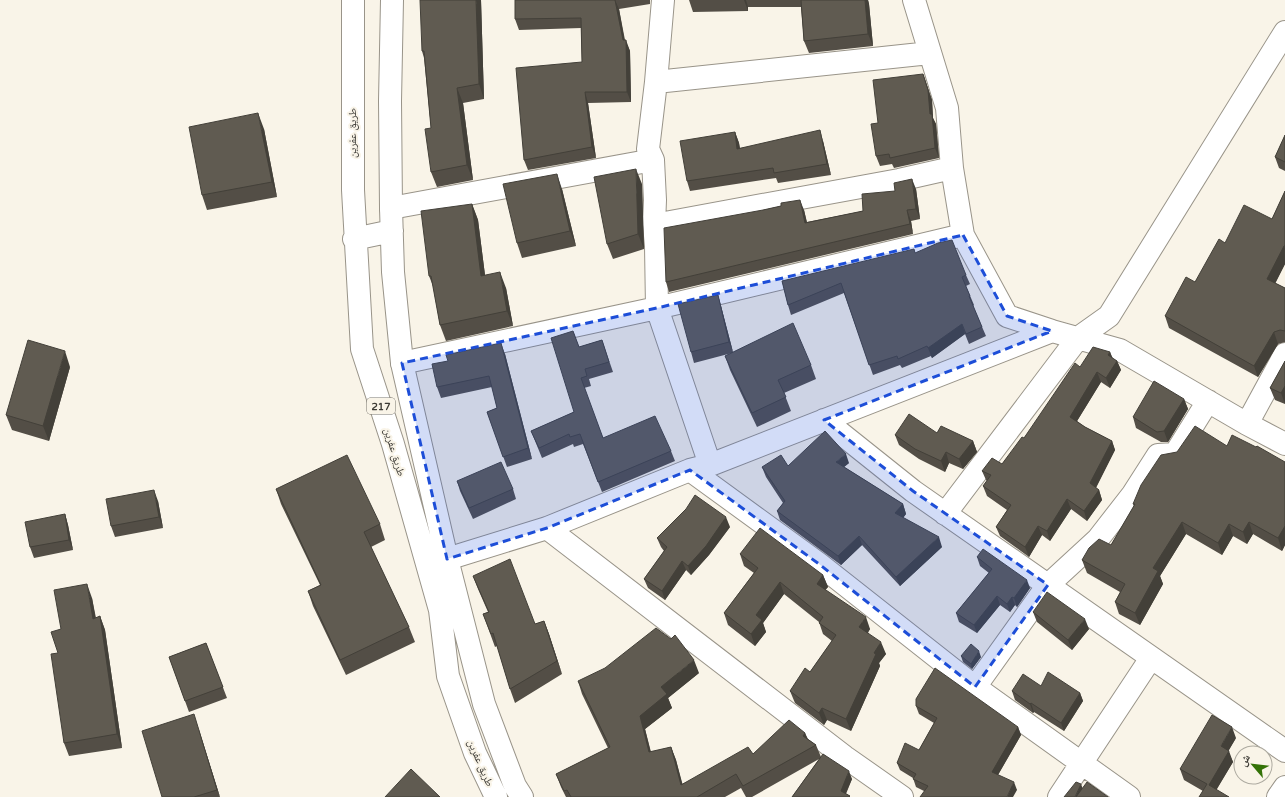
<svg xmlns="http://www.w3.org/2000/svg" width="1285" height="797" font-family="'Varela Round','Noto Naskh Arabic',sans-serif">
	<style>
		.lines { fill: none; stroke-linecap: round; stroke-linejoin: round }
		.minor-casing { stroke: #999489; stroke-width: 24 }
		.major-casing { stroke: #999489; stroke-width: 24 }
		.minor { stroke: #fff; stroke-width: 22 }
		.major { stroke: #fff; stroke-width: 22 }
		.wall { fill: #534e46 }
		.shaded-wall { fill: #434039 }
		.building { fill: #605b51; stroke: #434039 }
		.marked { fill: #1d4ed8; fill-opacity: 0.2; stroke: #1d4ed8; stroke-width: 3; stroke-dasharray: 8 5; stroke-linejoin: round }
		.labels { text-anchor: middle; stroke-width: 4; stroke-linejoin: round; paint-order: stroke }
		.shield { fill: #f9f4e8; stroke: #75726b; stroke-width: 1 }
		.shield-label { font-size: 10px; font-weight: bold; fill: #3c3a35 }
		.street-label { font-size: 11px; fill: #3c3a35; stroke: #f9f4e8 }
	</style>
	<rect width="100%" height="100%" fill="#f9f4e8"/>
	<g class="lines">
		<defs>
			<path id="minor" d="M 914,0 L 947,108 L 952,168 L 963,235 L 1007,316 L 1052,331 L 1120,350 L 1247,424 L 1285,444
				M 656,82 L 663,0
				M 391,208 L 653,160
				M 654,225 L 899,180 L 952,168
				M 402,363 L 657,308 L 963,235
				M 824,420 L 913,491 L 1285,751
				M 1247,424 L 1285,354
				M 710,465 L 657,308 L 656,246 L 654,225 L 655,200 L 653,160 L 648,149 L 656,82 L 930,53
				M 690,470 L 819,564 L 975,687 L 1129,797
				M 945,514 L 1078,338 L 1109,316 L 1285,32
				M 547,528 L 845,757 L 902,797
				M 447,559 L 547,528 L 690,470 L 710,465 L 1052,331
				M 975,687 L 1048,585 L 1098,539 L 1133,494 L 1158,455 L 1175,454 L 1208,401
				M 1059,797 L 1151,658
				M 1278,797 L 1285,787"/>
			<path id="major" d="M 353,0 L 353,190 L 362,349 L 393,444 L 440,610 L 448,676 L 475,753 L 496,797
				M 392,0 L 390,101 L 391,208 L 393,272 L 402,363 L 447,559 L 484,704 L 515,786 L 522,797
				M 354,239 L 392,231"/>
		</defs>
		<use href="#minor" class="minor-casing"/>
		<use href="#major" class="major-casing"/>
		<use href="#minor" class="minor"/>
		<use href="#major" class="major"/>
	</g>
	<path class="wall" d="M 481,0 L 484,99 L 463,103 L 473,180 L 437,187 L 431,172 L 431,128 L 424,58 L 422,51 Z
		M 515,0 L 650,0 L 650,4 L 619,9 L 625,40 L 630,51 L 631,102 L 588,103 L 596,158 L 528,170 L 524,160 L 582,62 L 581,28 L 519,30 L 515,19 Z
		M 689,0 L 868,0 L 869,4 L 873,46 L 809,53 L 804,41 L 801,7 L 748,7 L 748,11 L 693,12 Z
		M 923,74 L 932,100 L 933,118 L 936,124 L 939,158 L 894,168 L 892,164 L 880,166 L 876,156 L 878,123 Z
		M 264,129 L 277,197 L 207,210 L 202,195 Z
		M 735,132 L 739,143 L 740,148 L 823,141 L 831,175 L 778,183 L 776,178 L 690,191 L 687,181 Z
		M 1285,135 L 1285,171 L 1279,168 L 1275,157 Z
		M 642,184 L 644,249 L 613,259 L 607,244 Z
		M 562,189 L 576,246 L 522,258 L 517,243 Z
		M 916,189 L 920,219 L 911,221 L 913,234 L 669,292 L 666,282 L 763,210 L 781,206 L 804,210 L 807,222 L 863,211 L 895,191 Z
		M 1285,191 L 1285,264 L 1275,283 L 1285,288 L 1285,342 L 1278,344 L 1258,377 L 1169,328 L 1165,316 L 1195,282 L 1225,243 L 1272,219 Z
		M 472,204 L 478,220 L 485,275 L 506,288 L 513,326 L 446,341 L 440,325 L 433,286 L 429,276 Z
		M 916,253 L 966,275 L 970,284 L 966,286 L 974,305 L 973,306 L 986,336 L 969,344 L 965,334 L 932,358 L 931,356 L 902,368 L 900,365 L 873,375 L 844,293 L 791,315 L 788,305 L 782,281 Z
		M 718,295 L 721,306 L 733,352 L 811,365 L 816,379 L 784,393 L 791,411 L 757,427 L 730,370 L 725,356 L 732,353 L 694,363 L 691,352 Z
		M 573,331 L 579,347 L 602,340 L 613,372 L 589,379 L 591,386 L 584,388 L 603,438 L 671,451 L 675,461 L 602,492 L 583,444 L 574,447 L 573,444 L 542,458 L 531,431 L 574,412 Z
		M 1110,352 L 1112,358 L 1117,361 L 1121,370 L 1110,388 L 1101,382 L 1077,421 L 1085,427 L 1112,441 L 1115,450 L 1096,488 L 1099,490 L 1102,500 L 1087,521 L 1071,509 L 1050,541 L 1042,535 L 1029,557 L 1000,536 L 996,527 L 1007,510 L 987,496 L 983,486 L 987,481 L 986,480 L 982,471 L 1002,464 L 1024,438 L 1080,367 Z
		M 505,354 L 532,459 L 507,467 L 487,412 L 497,408 L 492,387 L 441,398 L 437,387 Z
		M 1285,361 L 1285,404 L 1275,400 L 1270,388 Z
		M 70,367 L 49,441 L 12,430 L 6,415 Z
		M 1184,399 L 1188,409 L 1168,442 L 1161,442 L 1136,428 L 1133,417 Z
		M 937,433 L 973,441 L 977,452 L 963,469 L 949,463 L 945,472 L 919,459 L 899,445 L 895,435 Z
		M 1227,446 L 1285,462 L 1285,545 L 1282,551 L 1253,534 L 1247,544 L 1233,536 L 1222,555 L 1186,534 L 1160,576 L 1163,584 L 1140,625 L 1119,614 L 1115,602 L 1120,592 L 1087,573 L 1082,560 L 1111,545 L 1134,506 L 1133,504 Z
		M 849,463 L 844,467 L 903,504 L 906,514 L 903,518 L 942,547 L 900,586 L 862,545 L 841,565 L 780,520 L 777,511 L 783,503 L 766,477 L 762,467 L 788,466 Z
		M 457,481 L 513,489 L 516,499 L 473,519 L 460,491 Z
		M 276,489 L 380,524 L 385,540 L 371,547 L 409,627 L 415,642 L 346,675 L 313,606 L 308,591 L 320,585 L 281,504 Z
		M 158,501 L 163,528 L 115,537 L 111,526 Z
		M 65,514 L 68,525 L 73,550 L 34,558 L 30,547 Z
		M 730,527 L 709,555 L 691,575 L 686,570 L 665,600 L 648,588 L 644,579 L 664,551 L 661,547 L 657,538 Z
		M 740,554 L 823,575 L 828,587 L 825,590 L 870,629 L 868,633 L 886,654 L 879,663 L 880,666 L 851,731 L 827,720 L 824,725 L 795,703 L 790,691 L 810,672 L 832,641 L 823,634 L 819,622 L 784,594 L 763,623 L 766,632 L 755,646 L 728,625 L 724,613 L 754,573 L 744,566 Z
		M 977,557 L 1030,588 L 1017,607 L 1015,605 L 1010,612 L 1000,605 L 977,633 L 959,622 L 956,613 L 989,573 L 980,566 Z
		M 473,576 L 535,624 L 544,621 L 549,634 L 562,674 L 515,703 L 510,689 L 497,646 L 495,647 L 483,614 L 488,612 L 478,589 Z
		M 92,598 L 96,618 L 100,616 L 105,630 L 122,748 L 69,756 L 64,743 L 58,653 L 61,629 Z
		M 1033,612 L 1089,629 L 1072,650 L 1037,622 Z
		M 206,643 L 227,698 L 189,712 L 169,657 Z
		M 961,656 L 981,657 L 972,669 L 963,662 Z
		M 699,673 L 668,698 L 672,708 L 645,729 L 651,752 L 671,747 L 676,760 L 682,784 L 753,754 L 805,733 L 808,739 L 816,745 L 821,757 L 852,779 L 846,794 L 850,796 L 850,797 L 792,797 L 819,759 L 752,797 L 746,797 L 741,788 L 725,797 L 566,797 L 561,787 L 556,774 L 608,748 L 582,694 L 578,681 Z
		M 1041,686 L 1080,693 L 1083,701 L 1064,731 L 1034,712 L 1033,713 L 1015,700 L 1012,691 Z
		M 916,706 L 1018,727 L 1021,735 L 998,775 L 1017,790 L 924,791 L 916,787 L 913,778 L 900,770 L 897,763 L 919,750 L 934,723 L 919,714 Z
		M 199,730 L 220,797 L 162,797 Z
		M 1236,738 L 1228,751 L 1233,762 L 1217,789 L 1203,791 L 1184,780 L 1180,769 Z"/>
	<path class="shaded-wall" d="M 476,0 L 481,0 L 484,99 L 479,84 Z
		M 615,0 L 619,9 L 626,49 L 626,40 L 630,51 L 631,102 L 627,92 L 623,40 Z
		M 744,0 L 746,0 L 748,7 L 748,11 Z
		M 865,0 L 868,0 L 869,4 L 873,46 L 868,34 Z
		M 923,74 L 932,100 L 933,118 L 936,124 L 939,158 L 935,148 L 930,114 Z
		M 457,88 L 463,103 L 473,180 L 467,165 Z
		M 585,92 L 588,103 L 596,158 L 592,147 Z
		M 258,113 L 264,129 L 277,197 L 272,182 Z
		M 820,130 L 823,141 L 831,175 L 827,164 Z
		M 735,132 L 739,143 L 741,159 L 737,149 Z
		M 636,169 L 642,184 L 644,249 L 638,234 Z
		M 557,174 L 562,189 L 576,246 L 570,231 Z
		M 912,179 L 916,189 L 920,219 L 916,209 Z
		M 800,200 L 804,210 L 809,233 L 805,223 Z
		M 472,204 L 478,220 L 487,291 L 481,276 Z
		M 907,210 L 911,221 L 913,234 L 910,224 Z
		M 1284,246 L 1285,248 L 1285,264 L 1272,290 L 1267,279 Z
		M 500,272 L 506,288 L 513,326 L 507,311 Z
		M 718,295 L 721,306 L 733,352 L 729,342 Z
		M 962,324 L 965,334 L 932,358 L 928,348 Z
		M 1274,332 L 1278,344 L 1258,377 L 1254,366 Z
		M 501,343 L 505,354 L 532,459 L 528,448 Z
		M 65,351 L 70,367 L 49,441 L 43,426 Z
		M 1110,352 L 1114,361 L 1108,355 Z
		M 1117,361 L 1121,370 L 1110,388 L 1106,378 Z
		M 1097,372 L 1101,382 L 1074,426 L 1070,417 Z
		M 1285,386 L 1285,404 L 1281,393 Z
		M 1184,399 L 1188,409 L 1168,442 L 1164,431 Z
		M 973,441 L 977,452 L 963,469 L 959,459 Z
		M 1112,441 L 1115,450 L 1093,493 L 1090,483 Z
		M 946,452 L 949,463 L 945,472 L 941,461 Z
		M 846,454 L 849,463 L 839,471 L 836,462 Z
		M 154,490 L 158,501 L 163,528 L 159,517 Z
		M 1099,490 L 1102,500 L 1087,521 L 1084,511 Z
		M 1067,499 L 1071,509 L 1050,541 L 1047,531 Z
		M 903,504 L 906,514 L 899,523 L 895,513 Z
		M 65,514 L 68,525 L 73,550 L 69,540 Z
		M 726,517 L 730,527 L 709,555 L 691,575 L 688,566 Z
		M 1182,522 L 1186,534 L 1160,576 L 1163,584 L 1140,625 L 1135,613 L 1153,568 Z
		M 1249,522 L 1253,534 L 1247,544 L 1243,532 Z
		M 1229,524 L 1233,536 L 1222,555 L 1218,543 Z
		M 1038,526 L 1042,535 L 1029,557 L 1025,547 Z
		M 1285,526 L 1285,545 L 1282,551 L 1278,538 Z
		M 859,536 L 862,545 L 841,565 L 838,556 Z
		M 939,537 L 942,547 L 900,586 L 896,577 Z
		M 682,561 L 686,570 L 665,600 L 662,591 Z
		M 823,575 L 828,587 L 821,595 L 817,584 Z
		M 1027,580 L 1030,588 L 1017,607 L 1014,598 Z
		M 780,582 L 784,594 L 763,623 L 766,632 L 755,646 L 751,634 L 756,615 Z
		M 87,584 L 92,598 L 98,633 L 93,619 Z
		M 997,596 L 1000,605 L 977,633 L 974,625 Z
		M 1012,597 L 1015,605 L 1010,612 L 1007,604 Z
		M 100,616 L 105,630 L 122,748 L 117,734 Z
		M 866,617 L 870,629 L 863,638 L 859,627 Z
		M 1085,619 L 1089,629 L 1072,650 L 1068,640 Z
		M 544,621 L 549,634 L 562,674 L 557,661 Z
		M 881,642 L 886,654 L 879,663 L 880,666 L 851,731 L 846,719 L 874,653 Z
		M 979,651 L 981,657 L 972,669 L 971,664 Z
		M 694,660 L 699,673 L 668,698 L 672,708 L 645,729 L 654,766 L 649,752 L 640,716 L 661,687 Z
		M 1080,693 L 1083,701 L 1064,731 L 1061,723 Z
		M 1031,703 L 1034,712 L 1033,713 L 1030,704 Z
		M 822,708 L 827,720 L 824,725 L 819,713 Z
		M 194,714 L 199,730 L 220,797 L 217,790 Z
		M 1018,727 L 1021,735 L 995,780 L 992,772 Z
		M 1232,727 L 1236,738 L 1225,757 L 1221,746 Z
		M 805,733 L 810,746 L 803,736 Z
		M 671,747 L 676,760 L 686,797 L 681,785 Z
		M 1229,751 L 1233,762 L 1213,795 L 1209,785 Z
		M 849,771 L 852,779 L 844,797 L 841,791 Z
		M 1014,782 L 1017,790 L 1013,797 L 1007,797 Z
		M 1081,784 L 1084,792 L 1082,797 L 1075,797 Z"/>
	<path class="building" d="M 420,0 L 476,0 L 479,84 L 457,88 L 467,165 L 431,172 L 425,129 L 431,128 L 424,51 L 422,51 Z
		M 515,0 L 615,0 L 623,40 L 626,40 L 627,92 L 585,92 L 592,147 L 524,160 L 516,68 L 582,62 L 581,18 L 515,19 Z
		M 801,0 L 865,0 L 868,34 L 804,41 Z
		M 923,74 L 928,90 L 930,114 L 932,114 L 935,148 L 890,158 L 889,154 L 876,156 L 871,124 L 878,123 L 873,80 Z
		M 258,113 L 272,182 L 202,195 L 189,127 Z
		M 820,130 L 827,164 L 774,173 L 773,168 L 687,181 L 680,141 L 735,132 L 737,149 Z
		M 1285,135 L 1285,162 L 1275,157 Z
		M 636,169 L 638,234 L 607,244 L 594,177 Z
		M 557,174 L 570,231 L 517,243 L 503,184 Z
		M 912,179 L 916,209 L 907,210 L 910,224 L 666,282 L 664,228 L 763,210 L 781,206 L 781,203 L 800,200 L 805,223 L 863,211 L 862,194 L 895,191 L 894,183 Z
		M 1285,191 L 1285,246 L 1284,246 L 1267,279 L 1285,288 L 1285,331 L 1280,330 L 1274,332 L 1254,366 L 1165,316 L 1186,277 L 1195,282 L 1219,239 L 1225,243 L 1244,205 L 1272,219 Z
		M 472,204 L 481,276 L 500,272 L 507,311 L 440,325 L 431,276 L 429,276 L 421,211 Z
		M 952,240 L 966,275 L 962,277 L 970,296 L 969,296 L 982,327 L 966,334 L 962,324 L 928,348 L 927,346 L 898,359 L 897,356 L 869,365 L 841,283 L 788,305 L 782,281 L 914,249 L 915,253 L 938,243 Z
		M 718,295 L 729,342 L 691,352 L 678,304 Z
		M 793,323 L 811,365 L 778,380 L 786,397 L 752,413 L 725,356 Z
		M 573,331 L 579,347 L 602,340 L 609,362 L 585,369 L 587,376 L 581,378 L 603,438 L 655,416 L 671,451 L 598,482 L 580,434 L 570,437 L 569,434 L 539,448 L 531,431 L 574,412 L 551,338 Z
		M 28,340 L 65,351 L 43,426 L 6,415 Z
		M 501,343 L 528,448 L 503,457 L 487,412 L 497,408 L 489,376 L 437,387 L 432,364 L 448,361 L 446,355 Z
		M 1093,347 L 1110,352 L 1108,355 L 1117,361 L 1106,378 L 1097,372 L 1070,417 L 1085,427 L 1112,441 L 1090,483 L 1099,490 L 1084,511 L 1067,499 L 1047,531 L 1038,526 L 1025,547 L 996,527 L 1011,505 L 983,486 L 991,475 L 982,471 L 992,458 L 1002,464 L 1022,437 L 1024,438 L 1075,363 L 1080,367 Z
		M 1285,361 L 1285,386 L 1281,393 L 1270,388 Z
		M 1154,381 L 1184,399 L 1164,431 L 1157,432 L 1133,417 Z
		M 909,414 L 937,433 L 941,426 L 973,441 L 959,459 L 946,452 L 941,461 L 915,449 L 895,435 Z
		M 1195,426 L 1227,446 L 1232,435 L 1256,447 L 1257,446 L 1285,462 L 1285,526 L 1278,538 L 1249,522 L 1243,532 L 1229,524 L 1218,543 L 1182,522 L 1153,568 L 1158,571 L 1135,613 L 1115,602 L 1125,584 L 1082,560 L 1089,548 L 1099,539 L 1111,545 L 1135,504 L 1133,504 L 1141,485 L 1161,455 L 1177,452 Z
		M 825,431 L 846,454 L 836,462 L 903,504 L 895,513 L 939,537 L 896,577 L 859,536 L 838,556 L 777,511 L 785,501 L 762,467 L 781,455 L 788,466 Z
		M 347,455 L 380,524 L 364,532 L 409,627 L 340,660 L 308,591 L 321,585 L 276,489 Z
		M 501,462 L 513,489 L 469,508 L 457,481 Z
		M 154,490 L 159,517 L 111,526 L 106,499 Z
		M 695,495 L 726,517 L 706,546 L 688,566 L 682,561 L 662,591 L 644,579 L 667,547 L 657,538 L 686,509 Z
		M 65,514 L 69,540 L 30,547 L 25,522 Z
		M 760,528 L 823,575 L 817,584 L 866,617 L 859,627 L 881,642 L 874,653 L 876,654 L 846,719 L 822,708 L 819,713 L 790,691 L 805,668 L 810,672 L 836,635 L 819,623 L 823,617 L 780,582 L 756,615 L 762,620 L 751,634 L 724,613 L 758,568 L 740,554 Z
		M 983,549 L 1027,580 L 1014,598 L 1012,597 L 1007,604 L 997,596 L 974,625 L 956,613 L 992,569 L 977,557 Z
		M 510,559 L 535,624 L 544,621 L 557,661 L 510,689 L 493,633 L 491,634 L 483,614 L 489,612 L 473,576 Z
		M 87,584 L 93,619 L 100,616 L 117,734 L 64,743 L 51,654 L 58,653 L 51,632 L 61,629 L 54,590 Z
		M 1047,592 L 1085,619 L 1068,640 L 1033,612 Z
		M 656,628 L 671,639 L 675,635 L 694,660 L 661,687 L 667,694 L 640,716 L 649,752 L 671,747 L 681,785 L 748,747 L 753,754 L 789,720 L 805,733 L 803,736 L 816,745 L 743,786 L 736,774 L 697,797 L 571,797 L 567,790 L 564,791 L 556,774 L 610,747 L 578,681 L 605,668 Z
		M 206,643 L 223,687 L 185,701 L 169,657 Z
		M 971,644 L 979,651 L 971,664 L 961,656 Z
		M 935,668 L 1018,727 L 992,772 L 1014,782 L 1007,797 L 920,797 L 928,786 L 913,779 L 916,774 L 897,763 L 905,743 L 919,750 L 937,718 L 916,706 L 916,699 Z
		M 1048,672 L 1080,693 L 1061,723 L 1031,703 L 1030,704 L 1012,691 L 1023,674 L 1041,686 Z
		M 194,714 L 217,790 L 194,797 L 162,797 L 142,731 Z
		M 1212,715 L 1232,727 L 1221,746 L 1229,751 L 1209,785 L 1229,797 L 1199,797 L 1207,784 L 1180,769 Z
		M 823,754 L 849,771 L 841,791 L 850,796 L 849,797 L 792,797 Z
		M 411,769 L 440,797 L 385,797 Z
		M 1076,782 L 1081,784 L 1075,797 L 1064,797 Z
		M 1087,782 L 1108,797 L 1076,797 Z"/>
	<path class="marked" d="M 963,235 L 1007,316 L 1052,331 L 824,420 L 913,491 L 1048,585 L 975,687 L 819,564 L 690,470 L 547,528 L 447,559 L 402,363 L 657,308 Z"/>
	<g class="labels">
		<rect class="shield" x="367" y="398" width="28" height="16" rx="3"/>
		<g class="shield-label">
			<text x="381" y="410">217</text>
		</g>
		<g class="street-label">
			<text transform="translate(352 133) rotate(-90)" y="4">طريق عفرين</text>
			<text transform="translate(395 452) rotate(73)" y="4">طريق عفرين</text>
			<text transform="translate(481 763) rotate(67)" y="4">طريق عفرين</text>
		</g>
	</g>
	<g transform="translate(1253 765) rotate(298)"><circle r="19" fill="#f9f4e8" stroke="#adaaa0"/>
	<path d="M0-3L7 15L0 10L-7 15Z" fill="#347207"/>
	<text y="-6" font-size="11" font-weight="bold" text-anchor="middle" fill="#3c3a35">ش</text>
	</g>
</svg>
